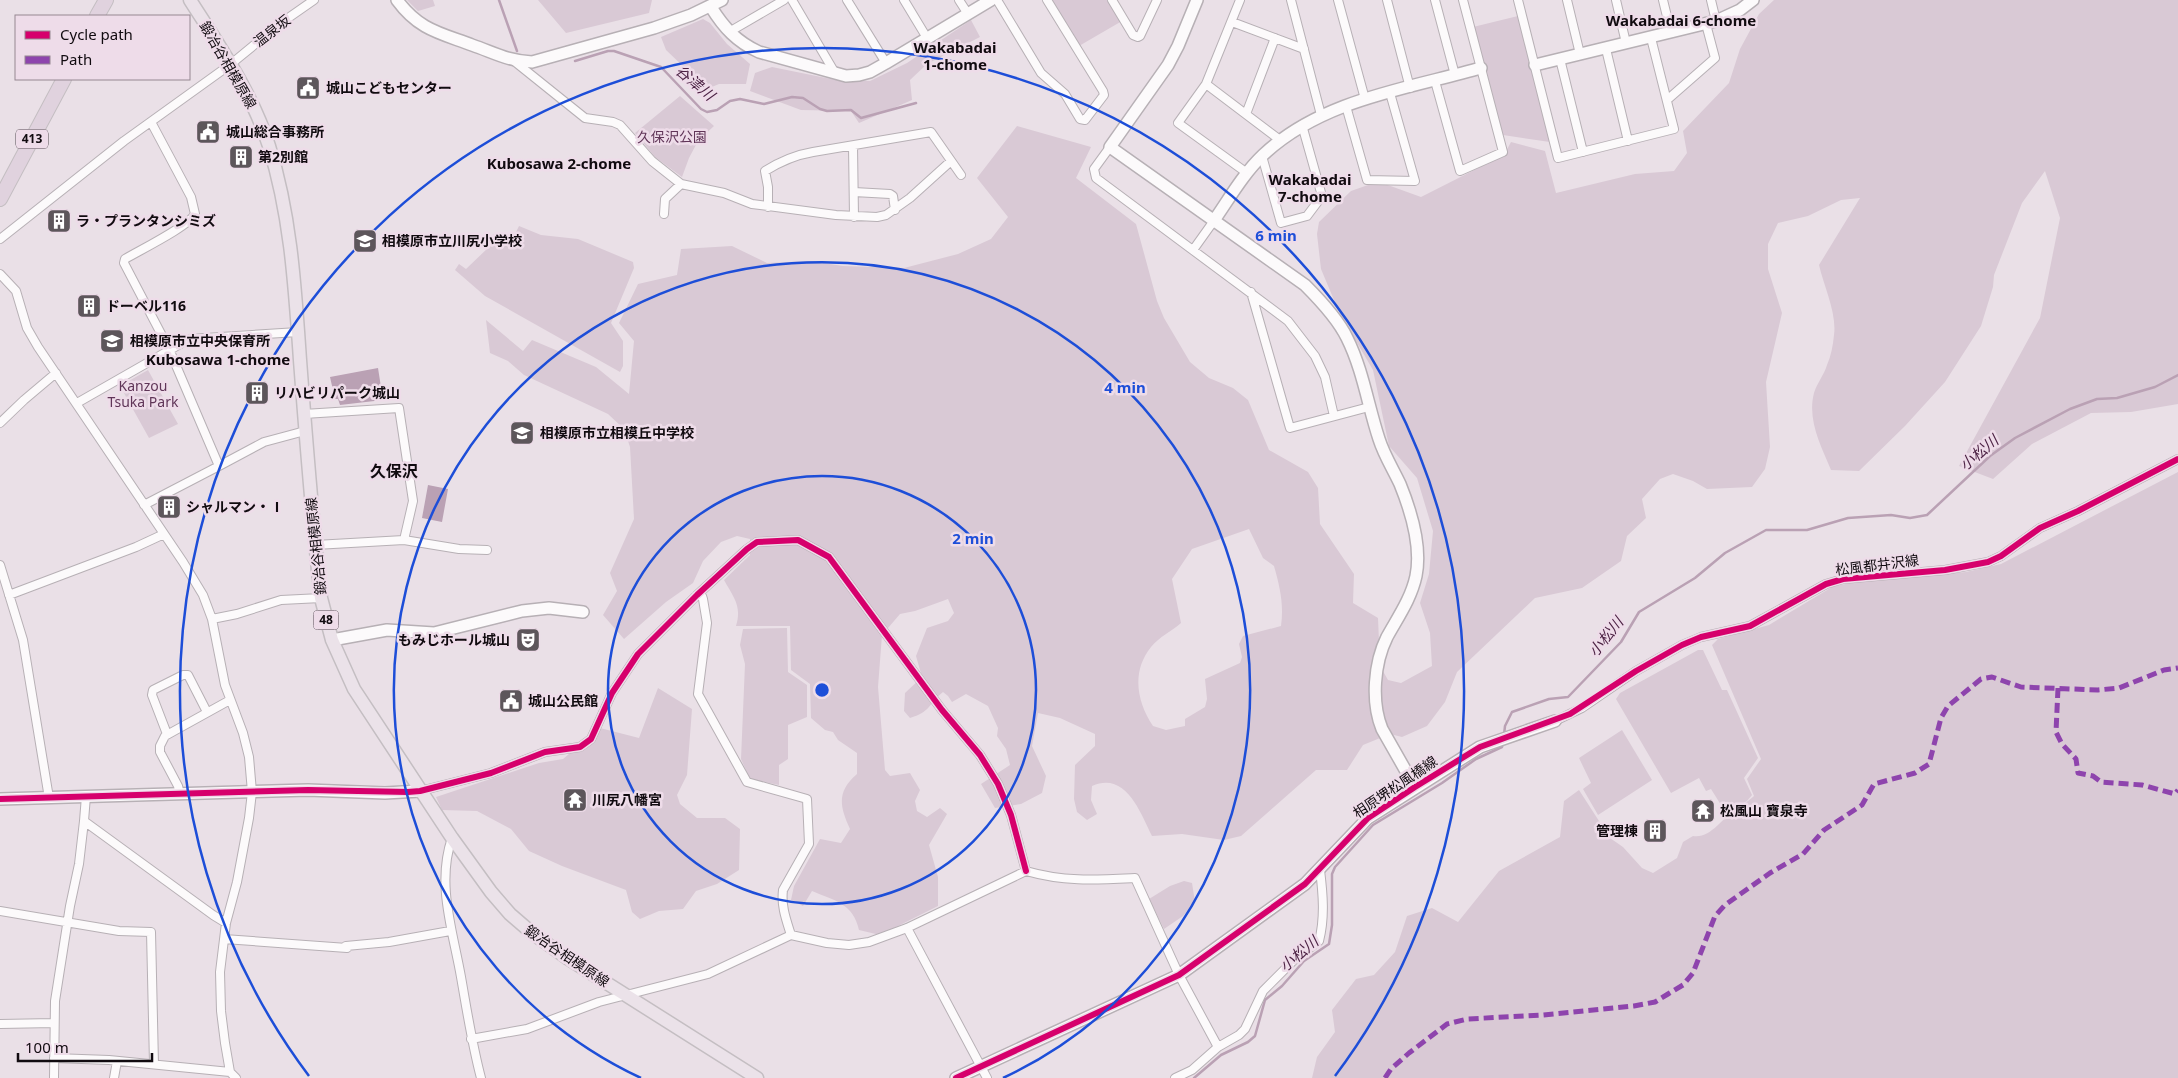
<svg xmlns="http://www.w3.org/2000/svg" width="2178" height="1078" font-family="'Noto Sans','Noto Sans JP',sans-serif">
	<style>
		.green { fill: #d9c9d5; fill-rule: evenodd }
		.water { fill: #baa1b4 }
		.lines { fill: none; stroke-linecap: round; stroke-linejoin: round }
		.stream { stroke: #baa1b4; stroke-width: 2.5 }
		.street-casing { stroke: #b7b0b5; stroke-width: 10 }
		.secondary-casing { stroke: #b7b0b5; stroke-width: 14 }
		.primary-casing { stroke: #c4bec2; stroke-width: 15 }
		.highway-casing { stroke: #c4bec2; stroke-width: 16 }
		.street { stroke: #fcfafb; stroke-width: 8 }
		.secondary { stroke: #fcfafb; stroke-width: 11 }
		.primary { stroke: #ebe2e9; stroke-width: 12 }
		.highway { stroke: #e0d2de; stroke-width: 14 }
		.quiet { stroke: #8e44ad; stroke-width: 5; stroke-dasharray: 10 5; stroke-linecap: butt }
		.cycleway-casing { stroke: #eedce9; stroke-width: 9 }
		.cycleway { stroke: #d6006c; stroke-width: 6 }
		.ring { fill: none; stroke: #1d4ed8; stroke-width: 2.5 }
		.labels { text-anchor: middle; stroke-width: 5; stroke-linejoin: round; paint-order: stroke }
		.shield { fill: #eedce9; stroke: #534a51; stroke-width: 1 }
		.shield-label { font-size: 12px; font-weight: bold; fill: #110b10 }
		.street-label { font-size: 14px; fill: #110b10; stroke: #eedce9 }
		.poi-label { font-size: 14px; font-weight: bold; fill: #110b10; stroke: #eedce9; text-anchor: start }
		.park-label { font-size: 14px; fill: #603558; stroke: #eedce9 }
		.neighbourhood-label { font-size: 15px; font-weight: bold; fill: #110b10; stroke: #eedce9 }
		.water-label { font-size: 15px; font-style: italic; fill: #4c2244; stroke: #eedce9 }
		.quarter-label { font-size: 16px; font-weight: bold; fill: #110b10; stroke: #eedce9 }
		.centre { fill: #1d4ed8; stroke: #eedce9; stroke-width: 2.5 }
		.ring-label { font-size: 15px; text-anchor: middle; font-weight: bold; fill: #1d4ed8; stroke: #eedce9; stroke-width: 5; stroke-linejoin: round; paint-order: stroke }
	</style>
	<rect width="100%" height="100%" fill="#eae0e7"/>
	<path class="green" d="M 407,0 L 433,0 L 435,6 L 418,11 Z
		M 538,0 L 652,0 L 649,13 L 566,33 Z
		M 1052,0 L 1109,0 L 1122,21 L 1079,46 Z
		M 1774,0 L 2178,0 L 2178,404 L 2131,412 L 2091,413 L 2032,444 L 1993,479 L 1959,466 L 2040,318 L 2060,218 L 2045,171 L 2022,203 L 1994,275 L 1993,287 L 1981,326 L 1945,382 L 1905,426 L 1859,471 L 1831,470 C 1821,446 1807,420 1814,393 C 1817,383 1824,375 1827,365 C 1831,356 1833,345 1834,335 C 1837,313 1824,287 1819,265 L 1860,198 L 1841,200 L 1808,216 L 1778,223 L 1768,244 L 1768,269 L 1782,313 L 1766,382 L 1770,447 L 1765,469 L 1752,487 L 1707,489 L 1693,481 L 1673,474 L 1660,479 L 1642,499 L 1646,518 L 1627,536 L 1621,561 L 1582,588 L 1535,598 L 1457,672 L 1445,702 L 1427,726 L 1402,737 L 1390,734 L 1363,745 L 1347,770 L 1316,770 L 1241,836 L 1224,840 L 1182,834 L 1152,836 C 1140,812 1126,771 1092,786 L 1091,800 L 1097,814 L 1087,820 L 1077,812 L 1074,799 L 1075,765 L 1095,746 L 1095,734 L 1060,718 L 1038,713 L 1032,746 L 1046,776 L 1042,793 L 1021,804 L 995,808 L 981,784 L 1010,765 L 1006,749 L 997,736 L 998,728 L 988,706 L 966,694 L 952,702 L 948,696 L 943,692 C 928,705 930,712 910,718 L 904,711 L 905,693 L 922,677 L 916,656 L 927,628 L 948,621 L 954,613 L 948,599 L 915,611 L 900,614 L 882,635 L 878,687 L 885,770 L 890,776 L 910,773 L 920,790 L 915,801 L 917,811 L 927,817 L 940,808 L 947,814 L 929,845 L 938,877 L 938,906 L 880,935 L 859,930 C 853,903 835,901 812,891 L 803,906 L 791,900 L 794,886 L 820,839 L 841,843 L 850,829 C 840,807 836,792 857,774 L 857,753 L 838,740 L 833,732 L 825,730 L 811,718 L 810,684 L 791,670 L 790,626 L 736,626 C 742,606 734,598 724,580 L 750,555 L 750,539 L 737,536 L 721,542 L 703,561 L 693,583 L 666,602 L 624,639 L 603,615 L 617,591 L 610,573 L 634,519 L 630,447 L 624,429 L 608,414 L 524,375 L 508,361 L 490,353 L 486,320 L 523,351 L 532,340 L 596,367 L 629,394 L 634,341 L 619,323 L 638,284 L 677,275 L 681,249 L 732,246 L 767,263 L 810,261 L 843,266 L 904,268 L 958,254 L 991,239 L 1008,217 L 977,178 L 1017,126 L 1091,147 L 1076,178 L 1136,224 L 1157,301 L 1164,318 L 1190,362 L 1209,378 L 1233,388 L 1248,400 L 1269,450 L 1308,472 L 1318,488 L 1320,524 L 1354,574 L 1353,603 L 1378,618 L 1380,666 L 1388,680 L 1401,683 L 1432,666 L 1430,633 L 1420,603 L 1429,574 L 1433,531 L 1417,478 L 1389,446 L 1373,370 L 1339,312 L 1321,269 L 1317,234 L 1319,222 L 1351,191 L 1368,185 L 1385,184 L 1421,197 L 1504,155 L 1511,142 L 1545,151 L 1556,193 L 1635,174 L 1674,171 L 1687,153 L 1683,131 L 1729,83 L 1740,49 L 1759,14 ZM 1249,529 L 1263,558 L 1274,566 C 1280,587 1284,605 1281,626 L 1243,636 L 1239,644 L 1242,657 L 1240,663 L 1205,679 L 1207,699 L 1205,707 L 1185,719 L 1185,726 L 1166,730 L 1153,726 C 1137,702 1131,672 1151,647 C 1159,637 1172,631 1181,623 L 1172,579 L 1192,549 Z
		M 1518,16 L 1550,142 L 1503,135 L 1473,27 Z
		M 703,19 L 710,23 L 727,44 L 750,64 L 746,84 L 719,84 L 707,89 L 666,50 L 661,37 Z
		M 971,20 L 980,37 L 927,64 L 910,80 L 912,100 L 859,123 L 851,111 L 801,110 L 750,91 L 755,73 L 772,67 L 836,80 L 870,81 L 907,63 Z
		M 680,96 L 714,126 L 698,141 L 689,158 L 682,177 L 655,157 L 635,133 Z
		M 519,226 L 541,235 L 578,239 L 633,262 L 634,268 L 611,323 L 623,341 L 623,366 L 620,372 L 485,296 L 455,270 L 459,264 L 466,269 L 490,246 L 493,234 L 515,234 Z
		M 148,370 L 178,424 L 149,438 L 120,386 Z
		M 2178,472 L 2178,1078 L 1312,1078 L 1317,1057 L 1335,1032 L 1332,1010 L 1356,979 L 1374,975 L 1395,952 L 1407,916 L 1432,908 L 1458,922 L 1499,871 L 1560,837 L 1564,801 L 1579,790 L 1610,838 L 1623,847 L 1642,868 L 1653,873 L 1677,858 L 1683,842 L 1693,836 C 1710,839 1723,818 1735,809 C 1742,804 1748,802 1754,796 L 1747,779 L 1761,759 L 1712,645 L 1718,639 L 1769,625 L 1832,587 L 1858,581 L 1966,572 L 2001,564 Z
		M 787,628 L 788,672 L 807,685 L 807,717 L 788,725 L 788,759 L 779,765 L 779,785 L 750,779 L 741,759 L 745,664 L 740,645 L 743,629 Z
		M 1698,650 L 1703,650 L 1722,690 L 1727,690 L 1758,758 L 1744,778 L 1752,795 L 1747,801 L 1726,813 L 1711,789 L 1706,791 L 1699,778 L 1671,793 L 1616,699 L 1620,693 Z
		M 658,688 L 692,709 L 687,775 L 677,795 L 680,804 L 697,818 L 725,818 L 740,829 L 739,870 L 717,884 L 696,891 L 683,909 L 659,911 L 640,919 L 632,912 L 626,890 L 562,866 L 529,851 L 511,829 L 477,811 L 442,810 L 436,797 L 539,763 L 563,759 L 600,728 L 639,738 Z
		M 1622,730 L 1652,780 L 1598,815 L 1583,789 L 1591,783 L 1579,758 Z
		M 1184,881 L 1192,883 L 1195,902 L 1183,916 L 1164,929 L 1149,899 L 1170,886 Z"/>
	<path class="water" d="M 378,368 L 383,400 L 340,405 L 338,399 L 335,399 L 330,377 Z
		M 428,485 L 448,489 L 442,522 L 422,518 Z"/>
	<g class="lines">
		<path class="stream" d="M 499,0 L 517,51
			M 575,61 L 608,51 L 614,51 L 661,67 L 701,109 L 707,112 L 717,110 L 730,101 L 740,99 L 764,104 L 792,97 L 803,98 L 820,109 L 827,111 L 851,110 L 861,118 L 916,103
			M 1504,735 L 1505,726 L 1512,712 L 1549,699 L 1568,697 L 1621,642 L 1639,612 L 1695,578 L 1725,553 L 1766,530 L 1807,530 L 1848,518 L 1891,515 L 1910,518 L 1927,515 L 1990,456 L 2015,438 L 2070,409 L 2097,399 L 2117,398 L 2155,387 L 2178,375
			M 1194,1078 L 1221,1055 L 1248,1042 L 1255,1036 L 1265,1000 L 1282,986 L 1304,961 L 1329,944 L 1332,925 L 1332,874 L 1335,867 L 1373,825 L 1442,783 L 1476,759 L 1502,747 L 1503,743"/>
		<defs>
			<path id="street" d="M 792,0 L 835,73
				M 847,0 L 886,63
				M 904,0 L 927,38
				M 959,0 L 968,14
				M 997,0 L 1041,73 L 1065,94 L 1080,119 L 1085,120 L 1104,95 L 1103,91 L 1047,0
				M 1112,0 L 1133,35 L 1138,37 L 1140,36 L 1157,0
				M 1240,0 L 1206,84 L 1178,123 L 1247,173
				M 1291,0 L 1321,115
				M 1338,0 L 1365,99
				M 1387,0 L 1410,88
				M 1435,0 L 1455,75
				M 1518,0 L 1558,158 L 1674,129 L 1651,38
				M 1567,0 L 1580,54
				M 1616,0 L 1626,43
				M 1663,0 L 1671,33
				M 1711,0 L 1716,21
				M 1232,22 L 1304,49
				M 729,32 L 784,0
				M 1606,49 L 1628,141
				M 1560,59 L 1583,152
				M 514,61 L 585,118 L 613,122 L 620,125 L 652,161 L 681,184 L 724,193 L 752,204 L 836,215 L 877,217 L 886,215 L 910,198 L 951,161
				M 1435,81 L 1460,171 L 1503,152 L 1463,0
				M 1206,84 L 1280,140
				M 1667,100 L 1715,58 L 1706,24
				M 1346,106 L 1367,180 L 1415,181 L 1390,93
				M 1246,114 L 1275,38
				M 853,146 L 854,217
				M 1110,147 L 1094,169 L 1096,178 L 1288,321 L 1315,356 L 1325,377 L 1334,416
				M 1262,156 L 1281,223 L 1307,216 L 1322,196 L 1302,125
				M 854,192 L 890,194 L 893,196 L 895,210
				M 768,207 L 768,187 L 765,171 C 781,161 795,155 813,152 L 931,132 L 961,175
				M 664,214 L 665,199 L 681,184
				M 0,239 L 124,141 L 231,64 L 281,23 L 314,0
				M 1193,250 L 1213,222
				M 0,274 L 16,291 L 27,328 L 38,347 L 183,562 L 203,595 L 212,619 L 225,685 L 243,733 L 249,757 L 252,792 L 249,818 L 237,882 L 226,923 L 220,972 L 221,1011 L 225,1043 L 230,1072 L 236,1078
				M 1251,292 L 1290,428 L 1369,407
				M 77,403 L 189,339 L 298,332
				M 304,414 L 399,408 L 413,501 L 404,540 L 315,545
				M 0,423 L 24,400 L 56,373
				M 219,466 L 264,442 L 305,431
				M 144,505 L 219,466 L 169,349 L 124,263 L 125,259 C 140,250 189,226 195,214 L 191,197 L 151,122
				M 404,540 L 459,549 L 487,550
				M 0,565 L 23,640 L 49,798
				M 9,595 L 136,547 L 164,534
				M 697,595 L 702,596 L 703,599 L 707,623 L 698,694 L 747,782 L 807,799 L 809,844 L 783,890 C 781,906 786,919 791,935
				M 212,619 L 237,614 L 281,600 L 321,598
				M 1555,721 L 1582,708 L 1636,671 L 1682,645 L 1701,637 L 1750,626 L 1826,584 L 1843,579 L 1945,570 L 1988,562 L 2001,556 L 2040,528 L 2078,511 L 2178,459
				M 167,734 L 152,695 L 153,690 L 183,675 L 188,675 L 207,712
				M 420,791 L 491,773 L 545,752 L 580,747 L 591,739 L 612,693 L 638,654 L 697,595 L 747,549 L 757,542 L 798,540 L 829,557 L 942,710 L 980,755 L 998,784 L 1011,815 L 1026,871
				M 180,794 L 178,786 L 160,752 L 160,746 L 165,736 L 230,700
				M 86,796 L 84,821 L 213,915 L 226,923
				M 452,838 C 436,884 453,931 461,977 C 467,1011 472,1044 481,1078
				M 0,911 L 119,931 L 151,932 L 154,1064
				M 907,928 L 987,1078
				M 224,939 L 347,948
				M 346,946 L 389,942 L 450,931
				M 0,1024 L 54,1023
				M 471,1039 L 527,1029 L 599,1002 L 708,974 L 791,935 L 827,943 L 849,945 L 869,942 L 907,928 L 1026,871 C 1064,882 1095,880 1135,878 L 1179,975 L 1218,1047
				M 54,1058 L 109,1060 L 230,1072
				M 54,1078 L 55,1001 L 70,906 L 79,864 L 84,821
				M 114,1078 L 117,1061
				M 1175,1078 L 1192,1070 L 1218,1047 L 1239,1035 L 1245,1029 L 1263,991 L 1295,959 L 1319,941 C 1325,918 1323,894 1320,870"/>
			<path id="secondary" d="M 397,0 C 419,30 440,33 472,45 C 495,53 508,61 532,62 L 654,28 L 691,15 L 722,0
				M 1197,0 L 1178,46 L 1168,65 L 1110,147 L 1305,285 C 1320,300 1338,319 1347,338 C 1363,370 1368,406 1379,439 C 1384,455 1393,469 1400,484 C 1411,511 1422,546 1416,576 C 1411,599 1398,617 1387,637 C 1374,663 1371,702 1382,729 L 1415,787
				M 711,7 C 724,28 737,42 759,52 L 846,76 L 859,75 L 870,72 L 886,63 L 991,0
				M 1535,65 L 1716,21 L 1740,10 L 1753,0
				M 1213,222 C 1229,199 1243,174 1263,155 C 1321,100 1406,89 1481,68
				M 332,640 L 387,630 L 434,633 L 522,611 L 549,608 L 583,612
				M 0,799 L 308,790 L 385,793 L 420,791
				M 956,1078 L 1179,975 L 1305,884 L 1368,818 L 1480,747 L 1555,721"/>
			<path id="primary" d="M 190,0 C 220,47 252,93 269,146 C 291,216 295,288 300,360 C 306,439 312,519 321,598 L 332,640 L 354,689 L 452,838 L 491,892 L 510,914 L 532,933 L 567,958 L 757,1078"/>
			<path id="highway" d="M 97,16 L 106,0
				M 0,199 L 64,79"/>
		</defs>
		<use href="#street" class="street-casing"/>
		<use href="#secondary" class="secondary-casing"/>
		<use href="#primary" class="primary-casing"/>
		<use href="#highway" class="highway-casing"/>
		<use href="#street" class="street"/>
		<use href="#secondary" class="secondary"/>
		<use href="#primary" class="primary"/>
		<use href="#highway" class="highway"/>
		<path class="quiet" d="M 2058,688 L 2056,732 L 2062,744 L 2076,759 L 2078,773 L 2093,776 L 2101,782 L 2142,785 L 2175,794 L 2178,790
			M 1385,1078 L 1391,1069 L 1409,1053 L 1447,1024 L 1467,1019 L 1543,1015 L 1634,1006 L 1655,1002 L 1668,994 L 1683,985 L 1693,973 L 1715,916 L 1725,905 L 1770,873 L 1803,854 L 1824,830 L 1862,805 L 1874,784 L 1915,773 L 1929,764 L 1941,718 L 1948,706 L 1981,679 L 1992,677 L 2021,687 L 2098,690 L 2119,688 L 2164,670 L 2178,668"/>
		<defs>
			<path id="cycleway" d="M 0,799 L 308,790 L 408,792 L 420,791 L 491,773 L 545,752 L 580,747 L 591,739 L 612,693 L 638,654 L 697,595 L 747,549 L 757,542 L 798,540 L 829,557 L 942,710 L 980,755 L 998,784 L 1011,815 L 1026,871
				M 956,1078 L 1179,975 L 1305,884 L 1368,818 L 1415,787 L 1480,747 L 1570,714 L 1636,671 L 1682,645 L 1701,637 L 1750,626 L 1826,584 L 1843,579 L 1945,570 L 1988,562 L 2001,556 L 2040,528 L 2078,511 L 2178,459"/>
		</defs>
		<use href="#cycleway" class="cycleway-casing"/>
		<use href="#cycleway" class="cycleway"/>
	</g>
	<g class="ring">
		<circle cx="822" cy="690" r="214"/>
		<path d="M641 1078A428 428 0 1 1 1003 1078"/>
		<path d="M309 1076A642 642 0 1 1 1335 1076"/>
	</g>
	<defs>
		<symbol id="civic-square" viewBox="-11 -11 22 22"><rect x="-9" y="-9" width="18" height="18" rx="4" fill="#5d565b" stroke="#eedce9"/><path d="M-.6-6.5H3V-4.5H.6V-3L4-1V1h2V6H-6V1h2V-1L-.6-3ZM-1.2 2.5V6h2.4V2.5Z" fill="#fff"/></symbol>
		<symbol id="building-square" viewBox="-11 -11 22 22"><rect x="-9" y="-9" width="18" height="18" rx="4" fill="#5d565b" stroke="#eedce9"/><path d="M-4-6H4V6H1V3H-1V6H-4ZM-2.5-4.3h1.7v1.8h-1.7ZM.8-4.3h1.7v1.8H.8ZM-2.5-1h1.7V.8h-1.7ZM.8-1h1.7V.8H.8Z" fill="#fff"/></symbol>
		<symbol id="school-square" viewBox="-11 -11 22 22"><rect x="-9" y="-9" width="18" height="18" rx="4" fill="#5d565b" stroke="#eedce9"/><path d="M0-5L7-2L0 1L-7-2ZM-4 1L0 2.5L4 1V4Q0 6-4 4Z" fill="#fff"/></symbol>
		<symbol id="theatre-square" viewBox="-11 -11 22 22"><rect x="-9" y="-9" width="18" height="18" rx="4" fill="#5d565b" stroke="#eedce9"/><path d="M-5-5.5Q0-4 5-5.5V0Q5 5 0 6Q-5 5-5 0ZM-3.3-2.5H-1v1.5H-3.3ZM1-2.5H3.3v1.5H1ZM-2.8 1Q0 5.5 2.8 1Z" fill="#fff"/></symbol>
		<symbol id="temple-square" viewBox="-11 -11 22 22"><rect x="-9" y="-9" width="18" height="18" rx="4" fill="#5d565b" stroke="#eedce9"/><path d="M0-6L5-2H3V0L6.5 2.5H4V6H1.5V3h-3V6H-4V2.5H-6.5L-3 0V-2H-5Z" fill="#fff"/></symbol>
	</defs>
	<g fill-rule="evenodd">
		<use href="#civic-square" x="294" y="74" width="28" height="28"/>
		<use href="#civic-square" x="194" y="118" width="28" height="28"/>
		<use href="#building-square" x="227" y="143" width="28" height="28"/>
		<use href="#building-square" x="45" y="207" width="28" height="28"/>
		<use href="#school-square" x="351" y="227" width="28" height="28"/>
		<use href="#building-square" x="75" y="292" width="28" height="28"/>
		<use href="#school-square" x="98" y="327" width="28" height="28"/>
		<use href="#building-square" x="243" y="379" width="28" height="28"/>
		<use href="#school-square" x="508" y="419" width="28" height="28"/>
		<use href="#building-square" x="155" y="493" width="28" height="28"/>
		<use href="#theatre-square" x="514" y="626" width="28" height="28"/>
		<use href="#civic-square" x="497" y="687" width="28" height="28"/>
		<use href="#temple-square" x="561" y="786" width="28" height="28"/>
		<use href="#temple-square" x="1689" y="797" width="28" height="28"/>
		<use href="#building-square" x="1641" y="817" width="28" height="28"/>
	</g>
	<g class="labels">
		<g class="shield">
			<rect x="16" y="129.5" width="32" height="19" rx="4"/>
			<rect x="313.5" y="610.5" width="25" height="19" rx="4"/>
		</g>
		<g class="shield-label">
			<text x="32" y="143">413</text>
			<text x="326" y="624">48</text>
		</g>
		<g class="street-label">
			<text transform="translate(272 31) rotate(-38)" y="5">温泉坂</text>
			<text transform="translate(228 65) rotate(60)" y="5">鍛冶谷相模原線</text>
			<text transform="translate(316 546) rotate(-96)" y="5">鍛冶谷相模原線</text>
			<text transform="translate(1877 565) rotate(-7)" y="5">松風都井沢線</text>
			<text transform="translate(1395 787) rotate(-34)" y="5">相原堺松風橋線</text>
			<text transform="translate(567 956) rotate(34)" y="5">鍛冶谷相模原線</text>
		</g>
		<g class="poi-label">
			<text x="326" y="93">城山こどもセンター</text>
			<text x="226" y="137">城山総合事務所</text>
			<text x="258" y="162">第2別館</text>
			<text x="76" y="226">ラ・プランタンシミズ</text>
			<text x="382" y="246">相模原市立川尻小学校</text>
			<text x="106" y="311">ドーベル116</text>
			<text x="130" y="346">相模原市立中央保育所</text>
			<text x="274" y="398">リハビリパーク城山</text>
			<text x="540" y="438">相模原市立相模丘中学校</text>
			<text x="186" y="512">シャルマン・Ⅰ</text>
			<text x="510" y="645" text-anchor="end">もみじホール城山</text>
			<text x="528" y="706">城山公民館</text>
			<text x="592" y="805">川尻八幡宮</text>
			<text x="1720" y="816">松風山 寶泉寺</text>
			<text x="1638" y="836" text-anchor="end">管理棟</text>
		</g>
		<g class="park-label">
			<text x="672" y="142">久保沢公園</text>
			<text x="143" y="391">Kanzou<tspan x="143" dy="16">Tsuka Park</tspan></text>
		</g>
		<g class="neighbourhood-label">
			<text x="1681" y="26">Wakabadai 6-chome</text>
			<text x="955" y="53">Wakabadai<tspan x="955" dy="17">1-chome</tspan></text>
			<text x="559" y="169">Kubosawa 2-chome</text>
			<text x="1310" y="185">Wakabadai<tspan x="1310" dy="17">7-chome</tspan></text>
			<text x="218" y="365">Kubosawa 1-chome</text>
		</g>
		<g class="water-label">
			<text transform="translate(695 83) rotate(40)" y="5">谷津川</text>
			<text transform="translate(1979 453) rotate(-40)" y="5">小松川</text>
			<text transform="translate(1606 637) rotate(-51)" y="5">小松川</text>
			<text transform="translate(1299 954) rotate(-40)" y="5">小松川</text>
		</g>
		<g class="quarter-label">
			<text x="394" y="477">久保沢</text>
		</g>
	</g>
	<circle cx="822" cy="690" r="8" class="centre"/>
	<g class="ring-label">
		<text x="1276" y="241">6 min</text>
		<text x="1125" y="393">4 min</text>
		<text x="973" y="544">2 min</text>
	</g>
	<rect x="15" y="15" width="175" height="65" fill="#eedce9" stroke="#968892"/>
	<rect x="25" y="31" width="25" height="8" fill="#d6006c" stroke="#968892"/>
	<text x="60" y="40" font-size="15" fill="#110b10">Cycle path</text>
	<rect x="25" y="56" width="25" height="8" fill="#8e44ad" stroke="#968892"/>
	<text x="60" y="65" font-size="15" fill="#110b10">Path</text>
	<path d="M18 1053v8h134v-8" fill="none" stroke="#110b10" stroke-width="2.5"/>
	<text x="25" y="1053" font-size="15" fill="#110b10" stroke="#eedce9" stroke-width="4" paint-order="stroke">100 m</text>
</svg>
